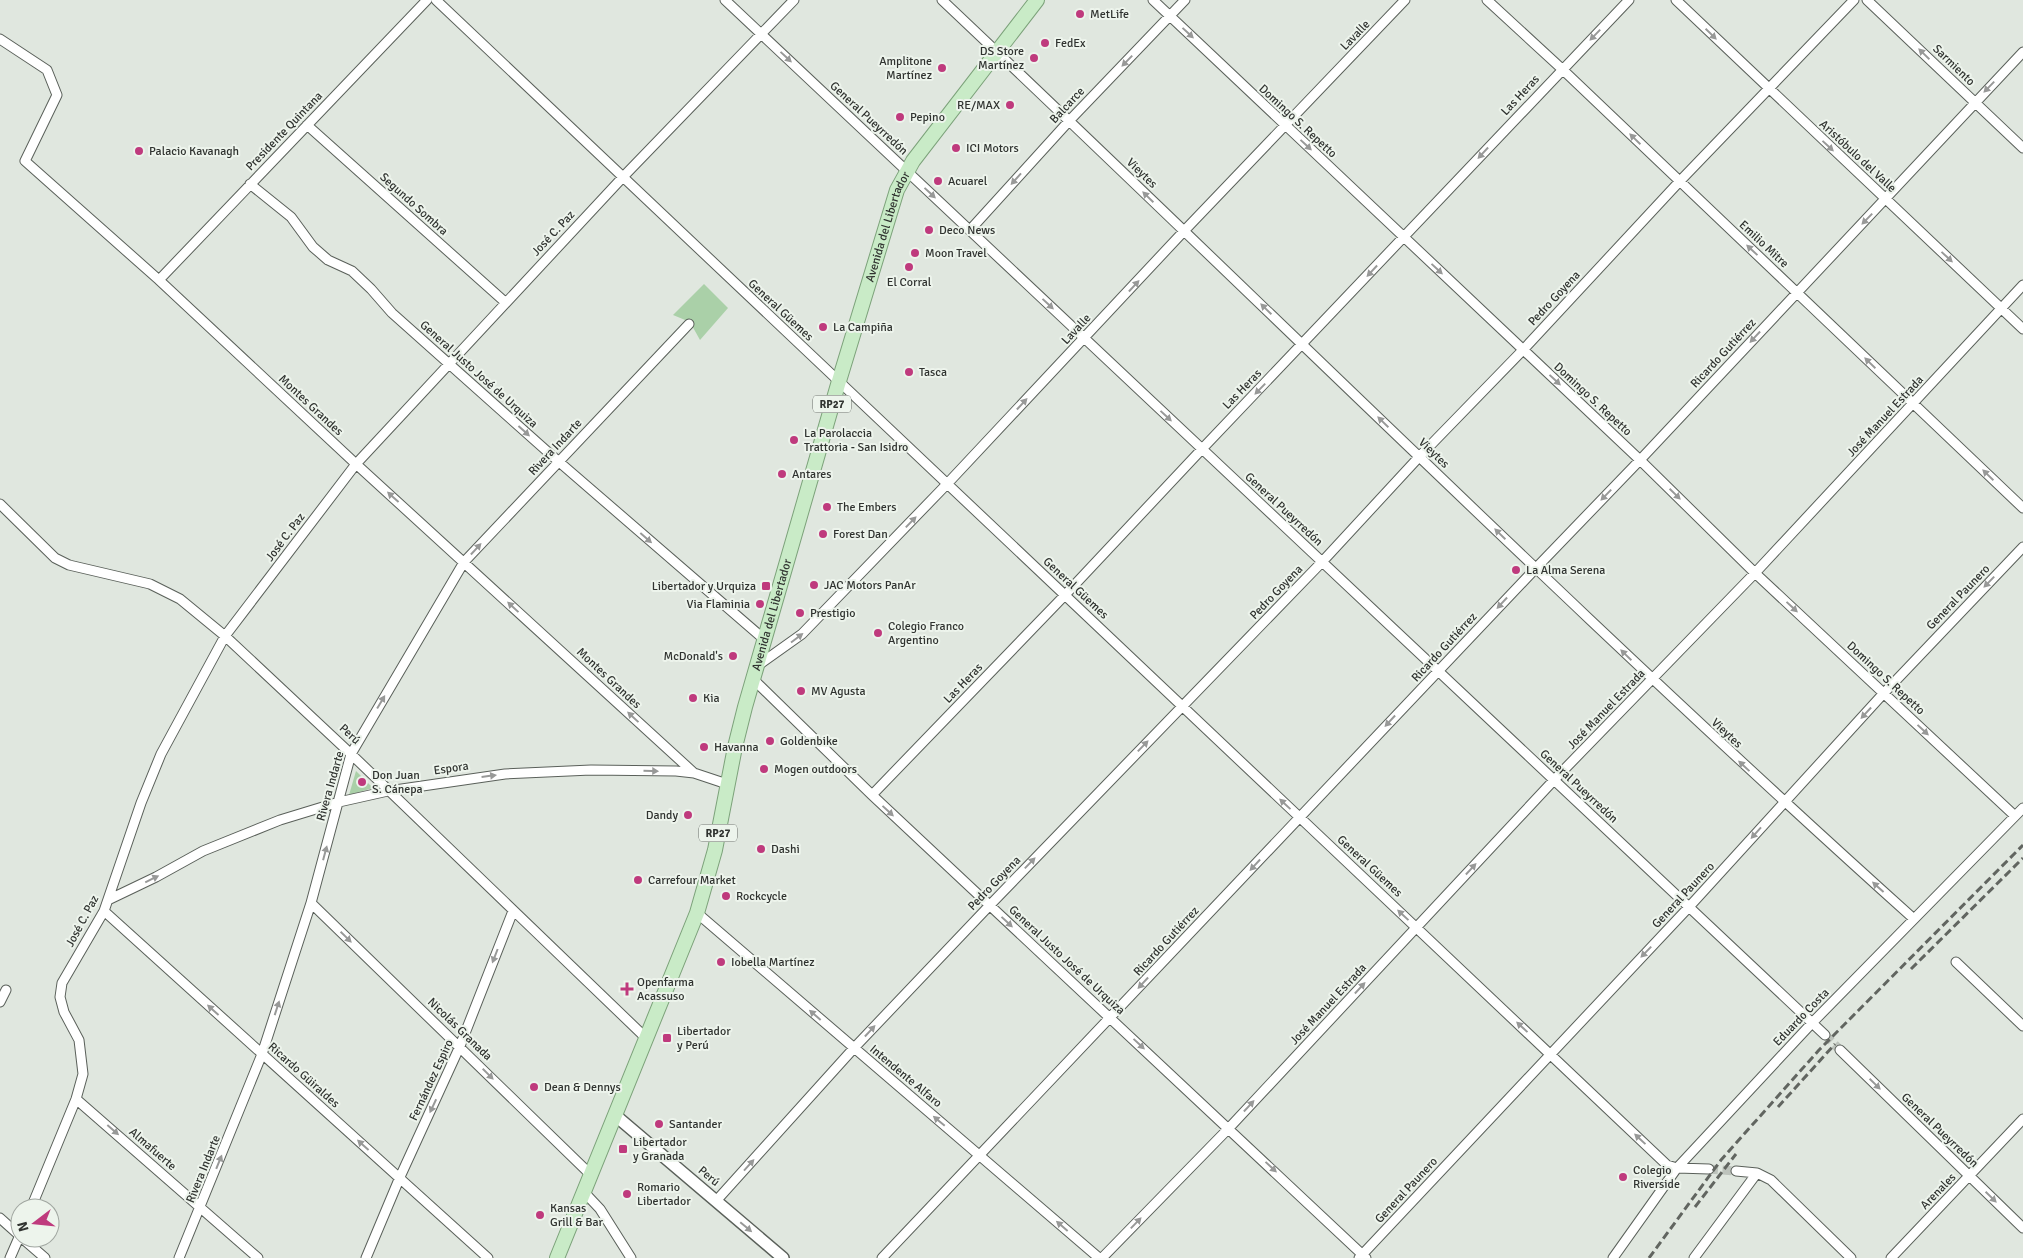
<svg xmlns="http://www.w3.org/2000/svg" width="2023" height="1258" font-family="Signika,sans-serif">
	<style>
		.green { fill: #aad0a8 }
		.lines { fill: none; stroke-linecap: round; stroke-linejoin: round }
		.minor-tunnel { stroke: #bdc3bc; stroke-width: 9; stroke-dasharray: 9 4.5; stroke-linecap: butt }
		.minor-casing { stroke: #5a605a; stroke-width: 11 }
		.tertiary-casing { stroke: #5a605a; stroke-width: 14 }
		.primary-casing { stroke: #7ca27a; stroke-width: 16 }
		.minor { stroke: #fff; stroke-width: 9 }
		.tertiary { stroke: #fff; stroke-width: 11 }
		.primary { stroke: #c9ebc7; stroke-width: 14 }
		.rail { stroke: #616560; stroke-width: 3; stroke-dasharray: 8 4; stroke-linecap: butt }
		.oneway { fill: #989998 }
		.poi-dot { fill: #bf3a7d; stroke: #edf4ec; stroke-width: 2 }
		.labels { text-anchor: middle; stroke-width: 4; stroke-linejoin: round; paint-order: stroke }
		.shield { fill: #edf4ec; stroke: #696d68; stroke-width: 1 }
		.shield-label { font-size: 11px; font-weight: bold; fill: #303330 }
		.poi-label { font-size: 12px; fill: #303330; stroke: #edf4ec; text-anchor: start }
		.street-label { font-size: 12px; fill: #303330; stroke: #edf4ec }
	</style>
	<rect width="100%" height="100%" fill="#e0e7df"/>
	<path class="green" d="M 704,284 L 728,308 L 700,340 L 690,322 L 673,315 Z
		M 356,771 L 373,788 L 349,795 Z"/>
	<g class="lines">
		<path class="minor-tunnel" d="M 1825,1035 L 1840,1050
			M 1709,1169 L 1736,1171"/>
		<defs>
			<path id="minor" d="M 436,0 L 1667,1165 L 1677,1168 L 1709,1169
				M 725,0 L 1825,1035
				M 942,0 C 1266,306 1582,621 1914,919
				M 1153,0 L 1640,460 L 1755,573 L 2015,816
				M 1487,0 L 1562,69 L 2023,508
				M 1676,0 L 2023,329
				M 1867,0 L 2023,148
				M 0,39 L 47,70 L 57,95 L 25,161 L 159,280 L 356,464 L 694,773
				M 307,125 L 505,302
				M 250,184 L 291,217 L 313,247 L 328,260 L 352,271 L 371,289 L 392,313 L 558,461 L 765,640
				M 970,230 L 1069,121 L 1185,0
				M 159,280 L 427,0
				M 0,504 L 55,558 L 69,565 L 150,584 L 180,599 L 225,636 L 351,754 L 647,1039
				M 757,666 L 802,634 L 947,484 L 1184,231 L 1405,0
				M 753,679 L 872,795 L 1366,1258
				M 872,795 L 1065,595 L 1202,449 L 1629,0
				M 108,900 L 156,877 L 203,851 L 280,820 L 339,802 L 388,791 L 505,774 L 591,770 L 676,771 L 694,773 L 727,784
				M 311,903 L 591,1175
				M 104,911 L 488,1258
				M 697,913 L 1099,1258
				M 1956,962 L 2023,1026
				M 0,1002 L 6,990
				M 1840,1050 L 2023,1228
				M 76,1099 L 258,1258
				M 1736,1171 L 1757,1173 L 1771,1180 L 1851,1258
				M 584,1192 L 600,1209 L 631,1258
				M 716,1201 L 854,1048 L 990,905 L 1322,562 L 1419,457 L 1523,350 L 1679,182 L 1854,0
				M 31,1208 L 76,1099 L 83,1074 L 79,1040 L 64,1012 L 60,997 L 62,983 L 104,911 L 141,803 L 161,754 L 225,636 L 356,464 L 623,177 L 794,0
				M 0,1218 L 20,1236
				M 22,1238 L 45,1258
				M 10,1258 L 20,1235
				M 179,1258 L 262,1054 L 311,903 L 351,754 L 464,562 L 689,324
				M 366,1258 L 400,1177 L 460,1046 L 513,911
				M 882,1258 L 1536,568 L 1640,460 L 2023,52
				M 1102,1258 L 1229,1128 L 1554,780 L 1755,573 L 2023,285
				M 1359,1258 L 1689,907 L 1883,694 L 2023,547
				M 1613,1258 L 1677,1168 L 1812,1023 L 2023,808
				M 1694,1258 L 1757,1173
				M 1891,1258 L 2023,1119"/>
			<path id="tertiary" d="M 616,1116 L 783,1258"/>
			<g id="primary">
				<path id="s1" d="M 557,1258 L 697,913 L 715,850 L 735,747 L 745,707 L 839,381 L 897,190 L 913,161 L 1037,0"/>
			</g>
		</defs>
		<use href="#minor" class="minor-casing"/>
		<use href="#tertiary" class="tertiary-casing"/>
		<use href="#primary" class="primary-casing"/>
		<use href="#minor" class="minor"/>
		<use href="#tertiary" class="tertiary"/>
		<use href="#primary" class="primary"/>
		<path class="rail" d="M 1911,969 L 2023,858
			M 1778,1107 L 1835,1044
			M 1695,1207 L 1736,1154
			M 1649,1258 L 1721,1160 L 1819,1050 L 2023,845"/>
	</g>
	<defs><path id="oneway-solid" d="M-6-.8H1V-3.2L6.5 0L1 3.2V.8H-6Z" transform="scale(1.25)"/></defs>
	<g class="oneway">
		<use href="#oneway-solid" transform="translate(1188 33) rotate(43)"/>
		<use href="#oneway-solid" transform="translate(1711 34) rotate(44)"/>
		<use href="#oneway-solid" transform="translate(1595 35) rotate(134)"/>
		<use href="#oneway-solid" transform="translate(1924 54) rotate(-136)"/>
		<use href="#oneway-solid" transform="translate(786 57) rotate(43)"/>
		<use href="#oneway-solid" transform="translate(1127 61) rotate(134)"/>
		<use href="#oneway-solid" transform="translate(1989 87) rotate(134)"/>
		<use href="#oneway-solid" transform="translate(1635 139) rotate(-136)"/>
		<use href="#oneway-solid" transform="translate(1306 145) rotate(43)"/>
		<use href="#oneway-solid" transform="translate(1828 146) rotate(43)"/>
		<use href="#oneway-solid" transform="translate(1483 153) rotate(133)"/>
		<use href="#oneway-solid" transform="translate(1016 179) rotate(132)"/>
		<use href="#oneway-solid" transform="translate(930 193) rotate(43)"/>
		<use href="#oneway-solid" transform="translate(1148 197) rotate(-136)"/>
		<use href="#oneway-solid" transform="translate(1867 219) rotate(134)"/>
		<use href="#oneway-solid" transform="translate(1752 250) rotate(-137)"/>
		<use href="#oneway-solid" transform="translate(1947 257) rotate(43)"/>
		<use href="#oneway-solid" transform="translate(1437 269) rotate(43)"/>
		<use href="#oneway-solid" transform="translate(1372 271) rotate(133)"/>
		<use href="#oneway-solid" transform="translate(1134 286) rotate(-47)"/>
		<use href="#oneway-solid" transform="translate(1048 304) rotate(43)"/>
		<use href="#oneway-solid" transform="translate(1266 309) rotate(-136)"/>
		<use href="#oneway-solid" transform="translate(1755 337) rotate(133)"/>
		<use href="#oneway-solid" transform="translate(1870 363) rotate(-136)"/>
		<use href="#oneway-solid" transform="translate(1555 380) rotate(43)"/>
		<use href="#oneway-solid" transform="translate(1260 389) rotate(134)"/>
		<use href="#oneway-solid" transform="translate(1022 404) rotate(-47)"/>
		<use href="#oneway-solid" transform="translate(1166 416) rotate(43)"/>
		<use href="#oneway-solid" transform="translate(1383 422) rotate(-136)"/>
		<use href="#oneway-solid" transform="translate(524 431) rotate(42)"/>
		<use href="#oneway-solid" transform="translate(1988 475) rotate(-136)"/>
		<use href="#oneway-solid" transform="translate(1675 494) rotate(44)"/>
		<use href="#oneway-solid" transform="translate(1606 495) rotate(134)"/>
		<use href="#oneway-solid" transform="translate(393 497) rotate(-138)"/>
		<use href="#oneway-solid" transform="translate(911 522) rotate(-46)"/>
		<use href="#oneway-solid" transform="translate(1500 534) rotate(-136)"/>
		<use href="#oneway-solid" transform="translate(646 538) rotate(41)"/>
		<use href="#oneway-solid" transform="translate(476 549) rotate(-47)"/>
		<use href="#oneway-solid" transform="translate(1989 582) rotate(134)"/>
		<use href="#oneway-solid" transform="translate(1502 603) rotate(133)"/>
		<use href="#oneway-solid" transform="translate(513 607) rotate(-137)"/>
		<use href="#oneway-solid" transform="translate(1792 607) rotate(43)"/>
		<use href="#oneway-solid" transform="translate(797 638) rotate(-37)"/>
		<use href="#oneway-solid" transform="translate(1626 655) rotate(-136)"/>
		<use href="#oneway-solid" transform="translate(381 702) rotate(-59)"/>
		<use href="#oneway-solid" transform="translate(1866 713) rotate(133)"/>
		<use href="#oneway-solid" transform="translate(633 717) rotate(-137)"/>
		<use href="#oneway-solid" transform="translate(1390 721) rotate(133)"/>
		<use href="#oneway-solid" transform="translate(1923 730) rotate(43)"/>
		<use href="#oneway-solid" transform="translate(1143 746) rotate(-46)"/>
		<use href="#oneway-solid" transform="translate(1744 766) rotate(-137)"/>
		<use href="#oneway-solid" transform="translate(651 771) rotate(1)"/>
		<use href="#oneway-solid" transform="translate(489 776) rotate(-7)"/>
		<use href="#oneway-solid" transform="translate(1285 804) rotate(-137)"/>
		<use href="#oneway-solid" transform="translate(888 811) rotate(43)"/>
		<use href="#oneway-solid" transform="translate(1756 833) rotate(132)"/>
		<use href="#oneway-solid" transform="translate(325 853) rotate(-75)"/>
		<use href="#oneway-solid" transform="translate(1030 863) rotate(-46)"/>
		<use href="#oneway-solid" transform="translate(1255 865) rotate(133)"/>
		<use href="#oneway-solid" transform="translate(1471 869) rotate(-47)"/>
		<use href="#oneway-solid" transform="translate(152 879) rotate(-26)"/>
		<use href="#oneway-solid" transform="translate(1878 887) rotate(-138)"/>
		<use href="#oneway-solid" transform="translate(1403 915) rotate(-137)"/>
		<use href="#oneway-solid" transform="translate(1007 922) rotate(43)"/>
		<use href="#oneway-solid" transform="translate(346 937) rotate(44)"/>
		<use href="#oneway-solid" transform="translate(1646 952) rotate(134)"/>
		<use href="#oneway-solid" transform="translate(495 956) rotate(111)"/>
		<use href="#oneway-solid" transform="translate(1143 983) rotate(133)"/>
		<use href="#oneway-solid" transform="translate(1360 988) rotate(-47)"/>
		<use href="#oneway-solid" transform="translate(277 1008) rotate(-72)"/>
		<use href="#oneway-solid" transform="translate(213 1010) rotate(-138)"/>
		<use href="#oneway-solid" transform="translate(815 1015) rotate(-139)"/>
		<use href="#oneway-solid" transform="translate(1522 1027) rotate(-137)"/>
		<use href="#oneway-solid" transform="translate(870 1031) rotate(-47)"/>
		<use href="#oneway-solid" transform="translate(1139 1044) rotate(43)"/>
		<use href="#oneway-solid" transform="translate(488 1074) rotate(45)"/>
		<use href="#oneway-solid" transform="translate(1875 1084) rotate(44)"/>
		<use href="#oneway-solid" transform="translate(433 1106) rotate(115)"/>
		<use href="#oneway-solid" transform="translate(1249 1106) rotate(-47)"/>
		<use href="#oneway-solid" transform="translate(939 1121) rotate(-140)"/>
		<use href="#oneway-solid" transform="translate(113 1130) rotate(41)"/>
		<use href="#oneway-solid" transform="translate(1640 1139) rotate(-137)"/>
		<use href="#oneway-solid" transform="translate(363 1145) rotate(-138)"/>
		<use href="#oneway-solid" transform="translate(219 1162) rotate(-68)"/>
		<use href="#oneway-solid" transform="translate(749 1165) rotate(-48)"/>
		<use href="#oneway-solid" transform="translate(1271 1167) rotate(43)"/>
		<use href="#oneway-solid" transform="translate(1991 1197) rotate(44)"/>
		<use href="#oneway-solid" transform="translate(1136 1223) rotate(-46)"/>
		<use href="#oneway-solid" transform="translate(1062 1226) rotate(-139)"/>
		<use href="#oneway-solid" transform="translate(746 1227) rotate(40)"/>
	</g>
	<g class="poi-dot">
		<circle cx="1080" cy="14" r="5"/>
		<circle cx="1045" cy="43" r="5"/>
		<circle cx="1034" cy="58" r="5"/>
		<circle cx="942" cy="68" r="5"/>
		<circle cx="1010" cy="105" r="5"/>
		<circle cx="900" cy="117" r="5"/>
		<circle cx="956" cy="148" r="5"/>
		<circle cx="139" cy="151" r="5"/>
		<circle cx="938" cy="181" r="5"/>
		<circle cx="929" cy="230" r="5"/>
		<circle cx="915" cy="253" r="5"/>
		<circle cx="909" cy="267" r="5"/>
		<circle cx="823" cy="327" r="5"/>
		<circle cx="909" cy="372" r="5"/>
		<circle cx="794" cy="440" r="5"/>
		<circle cx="782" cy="474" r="5"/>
		<circle cx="827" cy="507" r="5"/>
		<circle cx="823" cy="534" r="5"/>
		<circle cx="1516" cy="570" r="5"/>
		<circle cx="814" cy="585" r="5"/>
		<rect x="761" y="581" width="10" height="10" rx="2.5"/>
		<circle cx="760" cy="604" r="5"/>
		<circle cx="800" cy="613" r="5"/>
		<circle cx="878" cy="633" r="5"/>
		<circle cx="733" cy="656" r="5"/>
		<circle cx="801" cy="691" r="5"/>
		<circle cx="693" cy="698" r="5"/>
		<circle cx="770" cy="741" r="5"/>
		<circle cx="704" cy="747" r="5"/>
		<circle cx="764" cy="769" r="5"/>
		<circle cx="362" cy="782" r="5"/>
		<circle cx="688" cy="815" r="5"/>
		<circle cx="761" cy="849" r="5"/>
		<circle cx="638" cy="880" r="5"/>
		<circle cx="726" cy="896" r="5"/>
		<circle cx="721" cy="962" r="5"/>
		<path d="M624.5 981.5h5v5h5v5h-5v5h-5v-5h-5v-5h5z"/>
		<rect x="662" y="1033" width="10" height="10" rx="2.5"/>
		<circle cx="534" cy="1087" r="5"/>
		<circle cx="659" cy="1124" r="5"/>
		<rect x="618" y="1144" width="10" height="10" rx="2.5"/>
		<circle cx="1623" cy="1177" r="5"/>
		<circle cx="627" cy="1194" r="5"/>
		<circle cx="540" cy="1215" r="5"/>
	</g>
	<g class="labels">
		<g class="shield">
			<rect x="813" y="395.5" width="38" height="17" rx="4"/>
			<rect x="699" y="824.5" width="38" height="17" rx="4"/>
		</g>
		<g class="shield-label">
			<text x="832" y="408">RP27</text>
			<text x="718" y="837">RP27</text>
		</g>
		<g class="poi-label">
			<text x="1090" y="18">MetLife</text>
			<text x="1055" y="47">FedEx</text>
			<text x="1024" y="55" text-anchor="end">DS Store<tspan x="1024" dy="14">Martínez</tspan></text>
			<text x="932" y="65" text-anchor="end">Amplitone<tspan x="932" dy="14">Martínez</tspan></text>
			<text x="1000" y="109" text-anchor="end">RE/MAX</text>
			<text x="910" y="121">Pepino</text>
			<text x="966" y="152">ICI Motors</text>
			<text x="149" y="155">Palacio Kavanagh</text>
			<text x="948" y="185">Acuarel</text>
			<text x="939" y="234">Deco News</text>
			<text x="925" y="257">Moon Travel</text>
			<text x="909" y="286" text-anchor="middle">El Corral</text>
			<text x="833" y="331">La Campiña</text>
			<text x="919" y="376">Tasca</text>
			<text x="804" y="437">La Parolaccia<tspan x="804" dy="14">Trattoria - San Isidro</tspan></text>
			<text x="792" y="478">Antares</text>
			<text x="837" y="511">The Embers</text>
			<text x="833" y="538">Forest Dan</text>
			<text x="1526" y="574">La Alma Serena</text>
			<text x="824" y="589">JAC Motors PanAr</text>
			<text x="756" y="590" text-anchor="end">Libertador y Urquiza</text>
			<text x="750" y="608" text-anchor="end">Via Flaminia</text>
			<text x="810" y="617">Prestigio</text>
			<text x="888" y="630">Colegio Franco<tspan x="888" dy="14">Argentino</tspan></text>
			<text x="723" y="660" text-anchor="end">McDonald's</text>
			<text x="811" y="695">MV Agusta</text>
			<text x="703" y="702">Kia</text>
			<text x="780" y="745">Goldenbike</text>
			<text x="714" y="751">Havanna</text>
			<text x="774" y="773">Mogen outdoors</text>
			<text x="372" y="779">Don Juan<tspan x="372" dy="14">S. Cánepa</tspan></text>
			<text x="678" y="819" text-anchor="end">Dandy</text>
			<text x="771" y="853">Dashi</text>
			<text x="648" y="884">Carrefour Market</text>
			<text x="736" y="900">Rockcycle</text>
			<text x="731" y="966">Iobella Martínez</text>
			<text x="637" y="986">Openfarma<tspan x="637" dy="14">Acassuso</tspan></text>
			<text x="677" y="1035">Libertador<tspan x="677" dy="14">y Perú</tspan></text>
			<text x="544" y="1091">Dean &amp; Dennys</text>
			<text x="669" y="1128">Santander</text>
			<text x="633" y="1146">Libertador<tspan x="633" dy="14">y Granada</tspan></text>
			<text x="1633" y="1174">Colegio<tspan x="1633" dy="14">Riverside</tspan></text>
			<text x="637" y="1191">Romario<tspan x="637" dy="14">Libertador</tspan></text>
			<text x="550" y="1212">Kansas<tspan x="550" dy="14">Grill &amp; Bar</tspan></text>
		</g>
		<g class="street-label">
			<text transform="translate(1355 35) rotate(-46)" y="4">Lavalle</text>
			<text transform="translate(1954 65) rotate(44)" y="4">Sarmiento</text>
			<text transform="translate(1520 95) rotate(-47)" y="4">Las Heras</text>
			<text transform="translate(1067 105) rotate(-47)" y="4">Balcarce</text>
			<text transform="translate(869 118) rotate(43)" y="4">General Pueyrredón</text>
			<text transform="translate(1298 121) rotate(43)" y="4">Domingo S. Repetto</text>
			<text transform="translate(284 131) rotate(-46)" y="4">Presidente Quintana</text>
			<text transform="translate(1858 156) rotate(43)" y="4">Aristóbulo del Valle</text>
			<text transform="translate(1142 173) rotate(44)" y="4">Vieytes</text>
			<text transform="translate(414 204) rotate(42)" y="4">Segundo Sombra</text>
			<text dy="4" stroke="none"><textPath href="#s1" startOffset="1085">Avenida del Libertador</textPath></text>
			<text transform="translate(553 233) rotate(-47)" y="4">José C. Paz</text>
			<text transform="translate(1764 244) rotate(43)" y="4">Emilio Mitre</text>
			<text transform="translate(1554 298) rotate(-47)" y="4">Pedro Goyena</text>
			<text transform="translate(781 310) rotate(43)" y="4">General Güemes</text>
			<text transform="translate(1076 329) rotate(-47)" y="4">Lavalle</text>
			<text transform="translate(1723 353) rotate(-47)" y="4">Ricardo Gutiérrez</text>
			<text transform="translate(479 374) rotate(42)" y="4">General Justo José de Urquiza</text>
			<text transform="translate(1242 389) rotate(-46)" y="4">Las Heras</text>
			<text transform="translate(1593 399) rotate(43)" y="4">Domingo S. Repetto</text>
			<text transform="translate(311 405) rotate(43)" y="4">Montes Grandes</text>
			<text transform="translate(1885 416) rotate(-47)" y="4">José Manuel Estrada</text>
			<text transform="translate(555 447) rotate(-47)" y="4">Rivera Indarte</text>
			<text transform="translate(1434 453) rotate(44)" y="4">Vieytes</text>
			<text transform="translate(1284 509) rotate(43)" y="4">General Pueyrredón</text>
			<text transform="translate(285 537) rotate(-53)" y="4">José C. Paz</text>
			<text transform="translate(1076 588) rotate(43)" y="4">General Güemes</text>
			<text transform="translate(1276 592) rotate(-46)" y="4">Pedro Goyena</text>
			<text transform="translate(1958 597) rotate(-46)" y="4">General Paunero</text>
			<text dy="4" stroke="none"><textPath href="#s1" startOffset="680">Avenida del Libertador</textPath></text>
			<text transform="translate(1444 647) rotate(-47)" y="4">Ricardo Gutiérrez</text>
			<text transform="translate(609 678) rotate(43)" y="4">Montes Grandes</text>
			<text transform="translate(1886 678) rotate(43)" y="4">Domingo S. Repetto</text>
			<text transform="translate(963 683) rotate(-46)" y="4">Las Heras</text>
			<text transform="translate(1606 709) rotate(-46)" y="4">José Manuel Estrada</text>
			<text transform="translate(1727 733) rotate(43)" y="4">Vieytes</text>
			<text transform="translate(350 734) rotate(43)" y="4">Perú</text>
			<text transform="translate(451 768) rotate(-8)" y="4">Espora</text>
			<text transform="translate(330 786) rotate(-74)" y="4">Rivera Indarte</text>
			<text transform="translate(1579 786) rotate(43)" y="4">General Pueyrredón</text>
			<text transform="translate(1370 866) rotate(43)" y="4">General Güemes</text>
			<text transform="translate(994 883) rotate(-46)" y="4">Pedro Goyena</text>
			<text transform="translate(1683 895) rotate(-47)" y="4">General Paunero</text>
			<text transform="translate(82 921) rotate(-62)" y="4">José C. Paz</text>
			<text transform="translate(1166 941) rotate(-47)" y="4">Ricardo Gutiérrez</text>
			<text transform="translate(1067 960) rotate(43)" y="4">General Justo José de Urquiza</text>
			<text transform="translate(1328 1004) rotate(-47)" y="4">José Manuel Estrada</text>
			<text transform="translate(1801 1017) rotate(-46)" y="4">Eduardo Costa</text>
			<text transform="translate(460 1029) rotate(44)" y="4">Nicolás Granada</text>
			<text transform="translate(304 1075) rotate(42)" y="4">Ricardo Güiraldes</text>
			<text transform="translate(906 1076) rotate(40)" y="4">Intendente Alfaro</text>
			<text transform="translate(431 1080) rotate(-65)" y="4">Fernández Espiro</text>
			<text transform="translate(1940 1130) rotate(44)" y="4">General Pueyrredón</text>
			<text transform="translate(153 1149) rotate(41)" y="4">Almafuerte</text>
			<text transform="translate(203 1169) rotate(-68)" y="4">Rivera Indarte</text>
			<text transform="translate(709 1176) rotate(40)" y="4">Perú</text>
			<text transform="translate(1406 1190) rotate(-47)" y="4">General Paunero</text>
			<text transform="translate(1938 1191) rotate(-46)" y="4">Arenales</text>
		</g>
	</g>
	<g transform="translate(35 1223) rotate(254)"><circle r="24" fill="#edf4ec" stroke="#a1a7a1"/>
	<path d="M0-4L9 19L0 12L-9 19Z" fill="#bf3a7d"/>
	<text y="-8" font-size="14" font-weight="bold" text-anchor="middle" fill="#303330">N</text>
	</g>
</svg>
